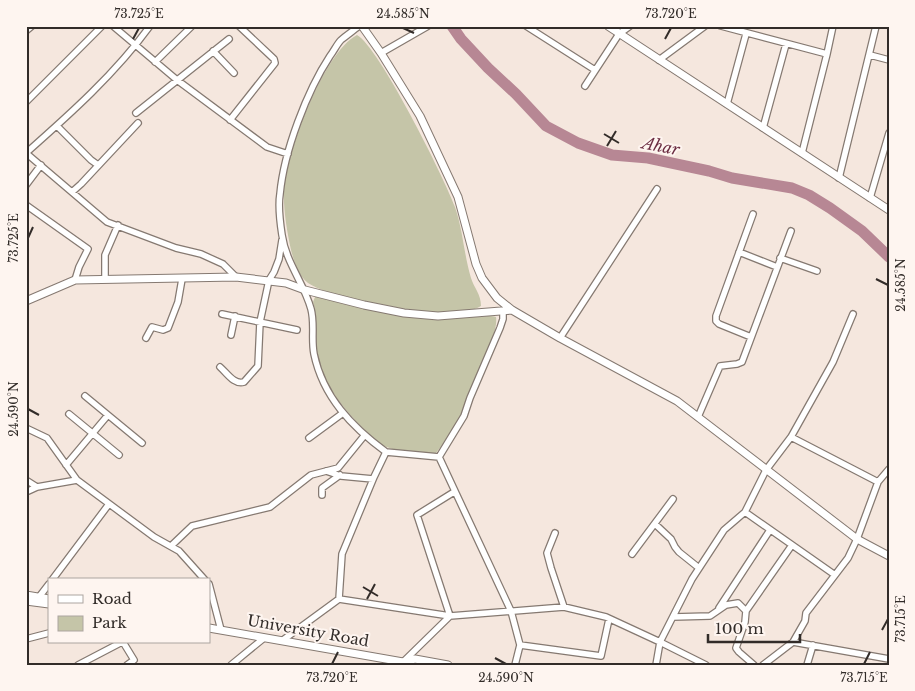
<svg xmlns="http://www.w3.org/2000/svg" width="915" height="691" font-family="'Libre Baskerville',serif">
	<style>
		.green { fill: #c5c5a8 }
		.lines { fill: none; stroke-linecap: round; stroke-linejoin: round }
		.river { stroke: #b78794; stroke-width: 11 }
		.minor-casing { stroke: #857971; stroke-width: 8 }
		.tertiary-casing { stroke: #857971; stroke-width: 9 }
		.minor { stroke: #fff; stroke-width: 5.5 }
		.tertiary { stroke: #fff; stroke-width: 7 }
		.ticks { fill: none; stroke: #322c29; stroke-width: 2 }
		.labels { text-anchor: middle; stroke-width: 4; stroke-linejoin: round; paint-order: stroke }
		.street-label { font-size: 15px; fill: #322c29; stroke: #fef5f0 }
		.water-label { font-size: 16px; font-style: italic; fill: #6b2c41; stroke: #fef5f0 }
		.neatline { fill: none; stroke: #322c29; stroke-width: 2 }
		.ticks-label { font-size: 12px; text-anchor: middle; fill: #322c29 }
	</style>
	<rect width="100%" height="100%" fill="#f5e7de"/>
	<path class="green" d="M 357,35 C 379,47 445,179 455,207 C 463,230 464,255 471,278 C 474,288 481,294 481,306 C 462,318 417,312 395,307 C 371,302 327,296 308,283 C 298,275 294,261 291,250 C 287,231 283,209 284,189 C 287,152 323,53 357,35 Z
		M 320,296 C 360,307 405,321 446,319 C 457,319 488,314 496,317 C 499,334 475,377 469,395 C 466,402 464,410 461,417 C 454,430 445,441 436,453 C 418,454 397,453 380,444 C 375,441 370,435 366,431 C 346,412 327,389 319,362 C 313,342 319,321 313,302 L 315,297 Z"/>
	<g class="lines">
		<path class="river" d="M 452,26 L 461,39 L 488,68 L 516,94 L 546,126 L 578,143 L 612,155 L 648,158 L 709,171 L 732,178 L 792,188 L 809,195 L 830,208 L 862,231 L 889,257"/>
		<defs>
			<path id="minor" d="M 113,26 L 177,80 L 267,147 L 288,154
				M 359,26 C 353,31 347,35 341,40 C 337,44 334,51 330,56 C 307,91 284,151 280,194 C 278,206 280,222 282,235 C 286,263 304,283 311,309 C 315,324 311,339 314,354 C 323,397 352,427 386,452
				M 526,26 L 595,70
				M 721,26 L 827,54 L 833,26
				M 26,31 L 32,26
				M 213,51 L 234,73
				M 381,53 L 428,26
				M 870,55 L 889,60
				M 659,60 L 705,26
				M 155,62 L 192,26
				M 585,86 L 619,34 L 630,26
				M 26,102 L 102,26
				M 727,104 L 746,34
				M 136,113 L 229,39
				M 230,120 L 275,63 L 274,59 L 239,26
				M 57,126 L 91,160 L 98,165
				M 763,128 L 786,44
				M 26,153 L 107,222 L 176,248 L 201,254 L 223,264 L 236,277
				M 26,153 C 70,114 115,74 150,26
				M 802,153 L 827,54
				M 839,178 L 876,26
				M 26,185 L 41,165
				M 72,192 L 81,184 L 138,123
				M 870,198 L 889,133
				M 26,205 L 88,249 L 79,267 L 75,280
				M 739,252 L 777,267
				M 780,258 L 817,271
				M 105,279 L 105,255 L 118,225
				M 222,314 L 297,330
				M 231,335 L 235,316
				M 751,337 L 719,324 L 716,321 L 716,316 L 753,214
				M 146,338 L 152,327 L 163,330 L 168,328 L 178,302 L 182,279
				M 560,338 L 657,189
				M 220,367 C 227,373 234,385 244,382 L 258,366 L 260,322 L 269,280 L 274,272 L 279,259 L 282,240
				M 69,414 L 119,455
				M 108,415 L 142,443
				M 698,417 L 720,366 L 737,364 L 742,362 L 791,231
				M 26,428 L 47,438 L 77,480
				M 791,437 L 833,362 L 853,314
				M 309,438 L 343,413
				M 439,457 L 511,611 L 520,645 L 515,665
				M 66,465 L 108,415 L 85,396
				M 326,471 L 341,476 L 373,479
				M 26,480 L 37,487
				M 878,482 L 889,469
				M 26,492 L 37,487 L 77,480 L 154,537 L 179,551 L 205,580
				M 322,495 L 322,488 L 340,475
				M 745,512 L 835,575
				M 655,524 L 671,539 L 675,547 L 679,552 L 699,568
				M 555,533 L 547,553 L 551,568 L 564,607
				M 171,546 L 192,526 L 270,507 L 311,475 L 338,468 L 364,436
				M 632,554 L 673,499
				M 52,580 L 109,504
				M 209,584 L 221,630
				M 39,597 L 49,584
				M 339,599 L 342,554 L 374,477 L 386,452 L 439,457 L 464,416 L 470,398 L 500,328 L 503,319 L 503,311
				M 719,608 L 770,530
				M 746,611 L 792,545
				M 673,617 L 710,616 L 726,605 L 738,603 L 746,611 L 745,622 L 736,648 L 739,652 L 754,665
				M 26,639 L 49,633
				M 283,640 L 339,599 L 450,616 L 417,515 L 454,492
				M 123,642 L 134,660 L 127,665
				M 520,645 L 601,656 L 609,619
				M 403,662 L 450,616 L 564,607 L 606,617 L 660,642 L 692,579 L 724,530 L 745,512 L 766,470 L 791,437 L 878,482 L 857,539 L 848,558 L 806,613 L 805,621 L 793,642
				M 78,665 L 122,642
				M 231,665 L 264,638
				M 656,665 L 660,642 L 706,665
				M 763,665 L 793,642 L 889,659
				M 807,665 L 813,645"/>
			<path id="tertiary" d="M 362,26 L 381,53 L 420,116 L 458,197 L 476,264 L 482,278 L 497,298 L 512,310 L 560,338 L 677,401 L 857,539 L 889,556
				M 608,26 L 889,210
				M 26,301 L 75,280 L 236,277 L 286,283 L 305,290 L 364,305 L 404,313 L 438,316 L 512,310
				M 26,595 L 49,599
				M 26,601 L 49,604
				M 209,628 L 403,662 L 415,659 L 448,665"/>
		</defs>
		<use href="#minor" class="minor-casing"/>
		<use href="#tertiary" class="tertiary-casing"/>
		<use href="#minor" class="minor"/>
		<use href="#tertiary" class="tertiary"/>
	</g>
	<path class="ticks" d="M 403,28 L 414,33M 133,39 L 139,28M 665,39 L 671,28M 604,134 L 619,143M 607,146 L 616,131M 28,238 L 33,227M 876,279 L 888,285M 28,409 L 39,415M 363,587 L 378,596M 367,599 L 375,584M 882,630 L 888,619M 495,658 L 506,664M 332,664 L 338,652M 864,664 L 870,652"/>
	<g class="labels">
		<g class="street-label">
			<text transform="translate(308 631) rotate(10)" y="5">University Road</text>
		</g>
		<g class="water-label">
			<text transform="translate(661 146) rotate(11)" y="6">Ahar</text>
		</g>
	</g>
	<rect width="915" height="691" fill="none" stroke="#fef5f0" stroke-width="55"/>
	<rect x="48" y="578" width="162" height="65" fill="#fef5f0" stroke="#aca5a0"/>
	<rect x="58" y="595" width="25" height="8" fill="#ffffff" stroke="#aca5a0"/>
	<text x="92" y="604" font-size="15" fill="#322c29">Road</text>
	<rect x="58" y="616" width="25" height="15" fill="#c5c5a8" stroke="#aca5a0"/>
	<text x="92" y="628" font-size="15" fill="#322c29">Park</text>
	<path d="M708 634v8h92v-8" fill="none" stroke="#322c29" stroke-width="2.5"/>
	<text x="715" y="634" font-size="15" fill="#322c29" stroke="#fef5f0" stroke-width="4" paint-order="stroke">100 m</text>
	<rect x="28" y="28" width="860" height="636" class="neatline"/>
	<g class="ticks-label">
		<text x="139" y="18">73.725°E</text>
		<text x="403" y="18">24.585°N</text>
		<text x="671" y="18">73.720°E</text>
		<text transform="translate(14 238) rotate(-90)" y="4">73.725°E</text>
		<text transform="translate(901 285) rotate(-90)" y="4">24.585°N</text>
		<text transform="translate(14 409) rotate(-90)" y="4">24.590°N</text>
		<text transform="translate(901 619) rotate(-90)" y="4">73.715°E</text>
		<text x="332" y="682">73.720°E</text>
		<text x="506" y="682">24.590°N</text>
		<text x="864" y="682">73.715°E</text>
	</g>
</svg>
